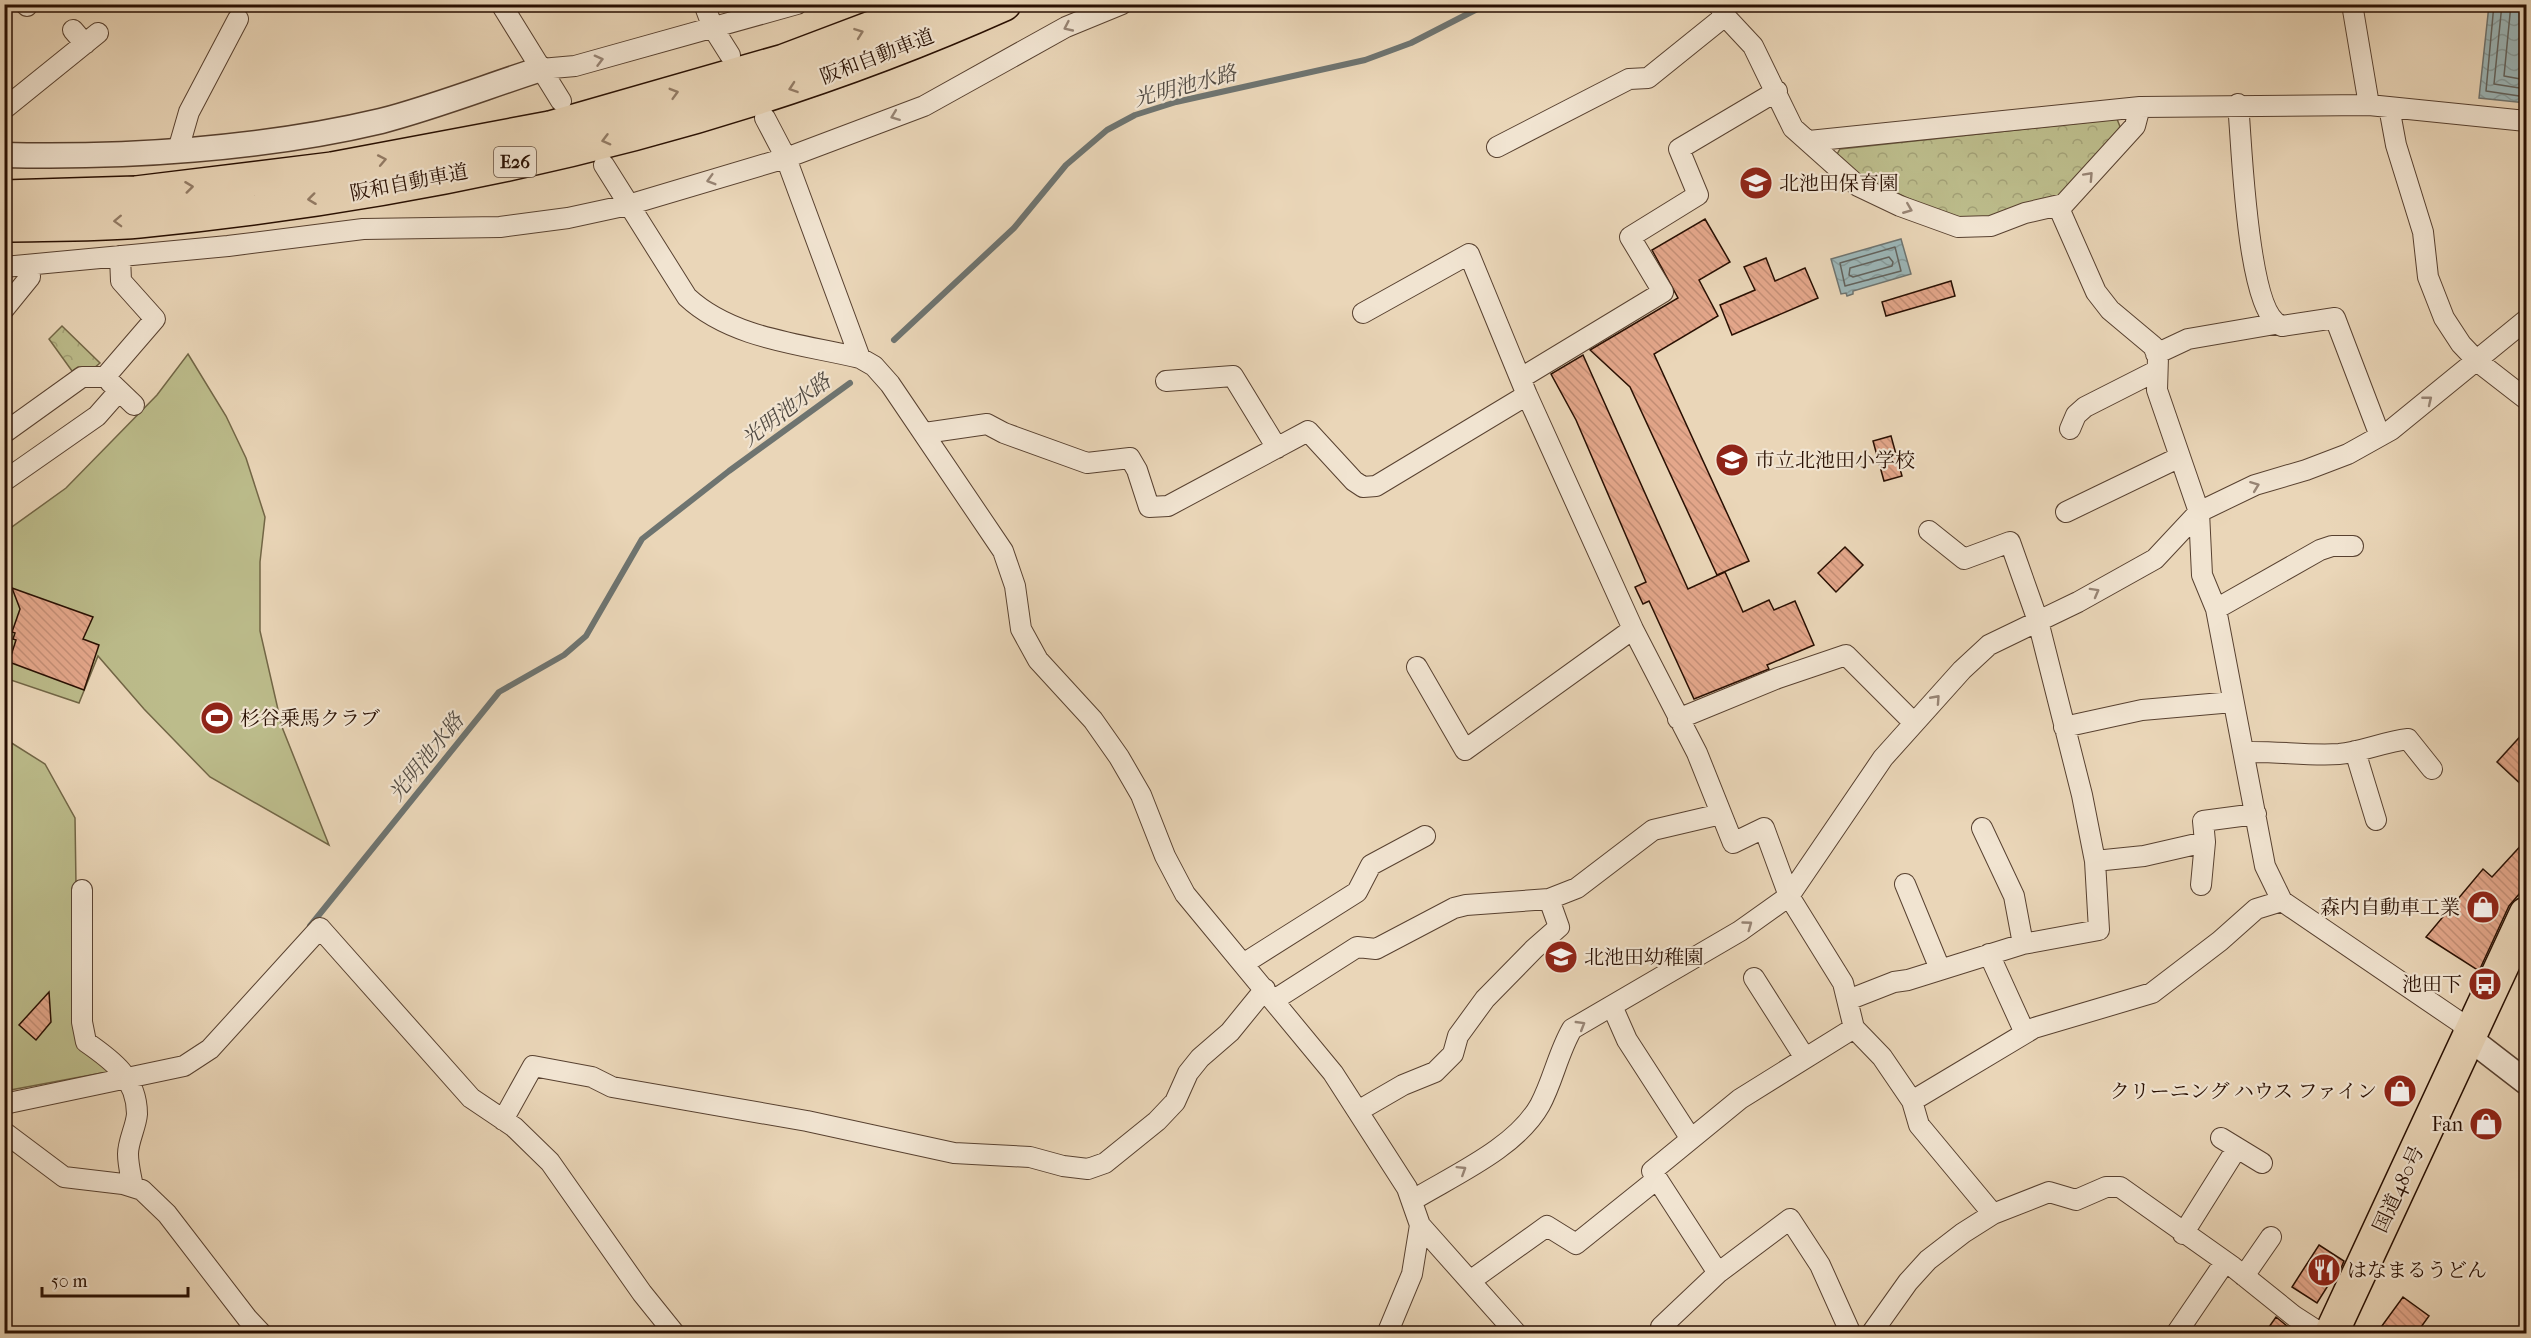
<svg xmlns="http://www.w3.org/2000/svg" width="2531" height="1338" font-family="'IM FELL French Canon','Noto Serif JP',serif">
	<style>
		.park { fill: url(#park-crowns); stroke: #726646; stroke-width: 1.5 }
		.garden { fill: #bcbc8b; stroke: #726646; stroke-width: 1.5 }
		.water { fill: url(#water-waves); stroke: #6e7470; stroke-width: 1.5 }
		.lines { fill: none; stroke-linecap: round; stroke-linejoin: round }
		.shore { stroke: #62635e; stroke-width: 1.5 }
		.stream { stroke: #6e7470; stroke-width: 6 }
		.building { fill: url(#building-back-hatch); stroke: #280f02; stroke-width: 1.5 }
		.minor-casing { stroke: #584130; stroke-width: 22 }
		.tertiary-casing { stroke: #584130; stroke-width: 27 }
		.trunk-casing { stroke: #280f02; stroke-width: 36 }
		.motorway-casing { stroke: #280f02; stroke-width: 36 }
		.minor { stroke: #f1e4d1; stroke-width: 20 }
		.tertiary { stroke: #f1e4d1; stroke-width: 24 }
		.trunk { stroke: #ead6b8; stroke-width: 33 }
		.motorway { stroke: #ead6b8; stroke-width: 33 }
		.oneway { stroke: #978474 }
		.oneway2 { stroke: #937c66 }
		.labels { text-anchor: middle; stroke-width: 4.5; stroke-linejoin: round; paint-order: stroke }
		.shield { fill: #f1e4d1; stroke: #644f40; stroke-width: 1.5 }
		.shield-label { font-size: 18px; font-weight: bold; fill: #280f02 }
		.street-label { font-size: 20px; fill: #280f02; stroke: #f1e4d1 }
		.poi-label { font-size: 20px; fill: #280f02; stroke: #f1e4d1; text-anchor: start }
		.water-label { font-size: 21px; font-style: italic; fill: #514a42; stroke: #f1e4d1 }
	</style>
	<defs>
		<pattern id="park-crowns" width="20" height="18" patternUnits="userSpaceOnUse" patternTransform="scale(1.5)"><rect width="20" height="18" fill="#bcbc8b"/><path d="M2 6a3 3 0 1 1 6 0M12 15a3 3 0 1 1 6 0" fill="none" stroke="#a2a076"/></pattern>
		<pattern id="water-waves" width="16" height="10" patternUnits="userSpaceOnUse" patternTransform="scale(1.5)"><rect width="16" height="10" fill="#9cb7b9"/><path d="M0 5q4-4 8 0t8 0" fill="none" stroke="#869c9d"/></pattern>
		<pattern id="building-back-hatch" width="6" height="6" patternUnits="userSpaceOnUse" patternTransform="scale(1.5)"><rect width="6" height="6" fill="#e4a78b"/><path d="M-1 5l2 2M0 0l6 6M5-1l2 2" fill="none" stroke="#c48f76"/></pattern>
	</defs>
	<rect width="100%" height="100%" fill="#ead6b8"/>
	<filter id="stains"><feTurbulence type="fractalNoise" baseFrequency=".00333" numOctaves="4"/><feColorMatrix values="0 0 0 0 .2 0 0 0 0 .09 0 0 0 0 .02 0 0 0 .5 -.17"/></filter>
	<radialGradient id="worn" r=".72"><stop offset=".6" stop-color="#630" stop-opacity="0"/><stop offset="1" stop-color="#630" stop-opacity=".3"/></radialGradient>
	<path class="park" d="M 2117,119 L 2121,129 L 2060,195 L 1982,221 L 1955,220 L 1866,179 L 1836,156 L 1840,149 Z
		M 62,326 L 100,363 L 94,368 L 78,367 L 72,371 L 49,339 Z"/>
	<path class="garden" d="M 188,354 L 226,416 L 246,458 L 265,517 L 260,562 L 260,631 L 282,727 L 329,845 L 210,777 L 144,709 L 98,656 L 79,703 L 8,679 L 10,742 L 45,764 L 75,818 L 78,1019 L 107,1067 L 107,1072 L 5,1091 L 5,532 L 66,488 L 157,395 Z"/>
	<path class="water" d="M 2489,5 L 2526,5 L 2526,103 L 2479,98 Z
		M 1901,239 L 1911,274 L 1853,291 L 1853,294 L 1847,296 L 1846,293 L 1841,294 L 1831,259 Z"/>
	<g class="lines">
		<path class="shore" d="M 2494,4 L 2486,91 L 2526,97
			M 2502,4 L 2494,84 L 2526,89
			M 2511,4 L 2504,76 L 2526,80
			M 1895,247 L 1901,271 L 1845,286 L 1840,263 Z
			M 1889,257 L 1893,262 L 1892,266 L 1853,277 L 1849,275 L 1850,268 Z"/>
		<path class="stream" d="M 894,340 L 1014,228 L 1066,165 L 1107,130 L 1135,115 L 1176,102 L 1365,60 L 1411,43 L 1487,4
			M 310,926 L 499,692 L 564,655 L 586,636 L 642,539 L 729,471 L 850,383"/>
	</g>
	<path class="building" d="M 1705,219 L 1730,262 L 1699,280 L 1718,316 L 1654,354 L 1749,561 L 1717,575 L 1630,387 L 1590,350 L 1678,298 L 1652,250 Z
		M 1766,258 L 1775,281 L 1805,268 L 1818,298 L 1732,335 L 1720,305 L 1755,290 L 1744,267 Z
		M 1951,281 L 1955,296 L 1886,316 L 1882,302 Z
		M 1583,355 L 1688,589 L 1725,572 L 1743,612 L 1769,600 L 1774,610 L 1795,601 L 1814,645 L 1767,665 L 1769,669 L 1694,699 L 1649,601 L 1643,604 L 1635,587 L 1646,582 L 1576,420 L 1551,374 Z
		M 1891,436 L 1902,476 L 1884,481 L 1873,441 Z
		M 1845,547 L 1863,565 L 1836,592 L 1818,573 Z
		M 12,588 L 93,617 L 83,639 L 99,645 L 84,690 L 9,662 L 16,640 L 13,639 L 15,633 L 12,632 L 20,609 Z
		M 2526,730 L 2526,789 L 2497,762 Z
		M 2526,840 L 2526,886 L 2509,906 L 2479,971 L 2426,937 L 2483,869 L 2492,877 Z
		M 49,992 L 51,1022 L 36,1040 L 19,1025 Z
		M 2319,1245 L 2344,1261 L 2337,1278 L 2334,1276 L 2317,1303 L 2292,1287 Z
		M 2403,1297 L 2429,1316 L 2416,1334 L 2376,1334 Z
		M 2276,1317 L 2287,1326 L 2299,1334 L 2264,1334 Z"/>
	<g class="lines">
		<defs>
			<path id="minor" d="M 25,4 L 27,6
				M 501,4 L 561,101
				M 704,4 L 713,28 L 730,55
				M 1718,4 L 1725,16 L 1753,46 L 1793,128 L 1858,186 L 1900,206 L 1958,227 L 1991,226 L 2025,213 L 2064,204 L 2135,126 L 2140,107
				M 2352,4 L 2369,105
				M 73,30 L 85,44
				M 541,69 L 575,66 L 797,4
				M 2238,104 C 2242,142 2246,314 2282,326 L 2335,318 L 2380,436
				M 2389,107 L 2396,145 L 2423,232 L 2428,277 L 2444,318 L 2461,344 L 2477,361 L 2526,399
				M 4,109 L 98,33
				M 765,118 L 786,158 L 860,358
				M 1809,141 L 2140,107 L 2369,105 L 2526,121
				M 1497,147 L 1629,79 L 1648,78 L 1725,16
				M 178,150 L 189,112 L 238,19
				M 604,165 L 687,297 C 732,339 802,344 860,358 L 874,366 L 890,384 L 1003,551 L 1015,586 L 1021,629 L 1038,660 L 1093,720 L 1119,757 L 1141,795 L 1165,856 L 1185,894 L 1333,1073 L 1407,1188 L 1420,1225 L 1517,1334
				M 2058,206 L 2096,292 L 2110,310 L 2153,346 L 2158,357 L 2157,390 L 2199,512 L 2202,575 L 2216,609 L 2265,866 L 2282,901 L 2461,1023 L 2469,1038
				M 4,267 L 228,246 L 363,229 L 500,227 L 568,218 L 628,205 L 786,158 L 924,106 L 1066,27 L 1122,4
				M 4,309 L 30,277 L 29,265
				M 1363,313 L 1469,254 L 1527,395 L 1633,629 L 1697,753 L 1733,843 L 1764,828 L 1789,896 L 1843,983 L 1854,1028 L 1882,1057 L 1912,1101 L 1919,1125 L 1993,1214
				M 2156,354 L 2188,339 L 2275,324
				M 1521,378 L 1663,292 L 1630,237 L 1698,195 L 1679,149 L 1777,91
				M 1166,381 L 1233,376 L 1277,448
				M 110,382 L 134,405
				M 2070,429 L 2076,415 L 2085,407 L 2156,371
				M 4,433 L 82,377 L 105,377 L 155,319 L 121,281 L 120,256
				M 925,433 L 987,424 L 1004,433 L 1087,463 L 1130,458 L 1137,470 L 1149,507 L 1168,506 L 1308,431 L 1354,481 L 1363,487 L 1376,486 L 1527,395
				M 4,481 L 97,416 L 119,391
				M 2066,512 L 2180,457
				M 2216,609 L 2320,550 L 2332,546 L 2353,546
				M 1417,667 L 1465,750 L 1633,629
				M 1678,719 L 1778,678 L 1846,655 L 1914,723
				M 2064,727 L 2142,710 L 2233,702
				M 2355,751 L 2376,820
				M 2245,752 C 2277,751 2308,756 2339,754 C 2362,752 2383,742 2408,739 L 2432,769
				M 1982,828 L 2014,896 L 2023,944
				M 2095,861 L 2144,856 L 2205,842
				M 1905,884 L 1940,969
				M 2201,885 L 2205,842 L 2203,821 L 2256,814
				M 82,890 L 82,1022 L 86,1042 C 112,1060 137,1078 137,1114 C 136,1127 128,1141 128,1154 C 128,1165 131,1176 133,1187
				M 1989,954 L 2025,1033
				M 1243,964 L 1357,892 L 1371,865 L 1425,836
				M 1754,978 L 1805,1058
				M 1274,1000 L 1357,947 L 1376,949 L 1454,908 L 1466,905 L 1549,899 L 1577,888 L 1653,830 L 1721,814
				M 1848,1000 L 1894,982 L 1908,980 L 2023,944 L 2099,930 L 2095,861 L 2082,795 L 2038,621 L 2010,542 L 1964,559 L 1929,531
				M 1612,1006 L 1627,1040 L 1691,1139
				M 1912,1101 L 2034,1028 L 2152,993 L 2220,941 L 2256,909 L 2282,901
				M 4,1104 L 184,1066 L 210,1049 L 320,928 L 471,1098 L 514,1127 L 550,1162 L 642,1293 L 675,1334
				M 1358,1111 L 1403,1085 L 1435,1072 L 1453,1054 L 1458,1036 L 1485,999 L 1534,949 L 1559,927 L 1549,899
				M 503,1120 L 533,1066 L 592,1077 L 612,1087 L 807,1121 L 954,1153 L 1030,1157 L 1063,1166 L 1088,1169 L 1105,1163 L 1157,1121 L 1175,1102 L 1188,1073 L 1200,1058 L 1230,1032 L 1265,989
				M 4,1132 L 64,1177 L 123,1184 L 142,1190 L 167,1214 L 247,1318 L 262,1334
				M 2221,1138 L 2262,1163
				M 1413,1200 C 1454,1175 1516,1148 1540,1105 C 1553,1081 1558,1053 1572,1029 L 1740,931 L 1789,896 L 1883,758 L 1962,670 L 1989,645 L 2078,602 L 2155,559 L 2199,512 L 2255,485 L 2306,470 L 2348,454 L 2391,430 L 2526,320
				M 2183,1234 L 2237,1148
				M 1718,1273 L 1790,1219 L 1820,1265 L 1851,1334
				M 2244,1276 L 2271,1237
				M 1470,1281 L 1547,1226 L 1576,1244 L 1657,1179
				M 1387,1334 L 1412,1274 L 1420,1225
				M 1662,1334 L 1661,1327 L 1718,1273 L 1652,1171 L 1740,1099 L 1854,1028
				M 1871,1334 L 1908,1282 L 1928,1260 L 1963,1233 L 1993,1214 L 2049,1192 L 2076,1200 L 2106,1187 L 2120,1187 L 2233,1267 L 2294,1316 L 2322,1334
				M 2176,1334 L 2225,1262"/>
			<path id="tertiary" d="M 4,155 C 125,158 263,149 381,121 C 435,107 488,86 541,69
				M 2469,1038 L 2526,1082"/>
			<path id="trunk" d="M 2331,1334 L 2526,914"/>
			<path id="motorway" d="M 4,197 L 136,193 L 332,169 L 550,128 L 784,61 L 935,4
				M 4,225 C 49,224 95,225 139,221 C 435,192 731,126 1004,4"/>
		</defs>
		<use href="#minor" class="minor-casing"/>
		<use href="#tertiary" class="tertiary-casing"/>
		<use href="#trunk" class="trunk-casing"/>
		<use href="#motorway" class="motorway-casing"/>
		<use href="#minor" class="minor"/>
		<use href="#tertiary" class="tertiary"/>
		<use href="#trunk" class="trunk"/>
		<use href="#motorway" class="motorway"/>
	</g>
	<defs><path id="oneway-chevron" d="M-2-3.5L2.5 0L-2 3.5" fill="none" stroke-width="1.6" stroke-linecap="round" stroke-linejoin="round" transform="scale(1.5)"/></defs>
	<g class="oneway">
		<use href="#oneway-chevron" transform="translate(1068 27) rotate(155)"/>
		<use href="#oneway-chevron" transform="translate(599 60) rotate(-15)"/>
		<use href="#oneway-chevron" transform="translate(895 116) rotate(159)"/>
		<use href="#oneway-chevron" transform="translate(2089 176) rotate(-47)"/>
		<use href="#oneway-chevron" transform="translate(711 180) rotate(164)"/>
		<use href="#oneway-chevron" transform="translate(1908 209) rotate(22)"/>
		<use href="#oneway-chevron" transform="translate(2428 400) rotate(-39)"/>
		<use href="#oneway-chevron" transform="translate(2255 486) rotate(-21)"/>
		<use href="#oneway-chevron" transform="translate(2095 592) rotate(-29)"/>
		<use href="#oneway-chevron" transform="translate(1936 699) rotate(-48)"/>
		<use href="#oneway-chevron" transform="translate(1748 925) rotate(-36)"/>
		<use href="#oneway-chevron" transform="translate(1581 1025) rotate(-31)"/>
		<use href="#oneway-chevron" transform="translate(1462 1170) rotate(-32)"/>
	</g>
	<g class="oneway2">
		<use href="#oneway-chevron" transform="translate(859 33) rotate(-20)"/>
		<use href="#oneway-chevron" transform="translate(793 88) rotate(161)"/>
		<use href="#oneway-chevron" transform="translate(674 93) rotate(-16)"/>
		<use href="#oneway-chevron" transform="translate(606 140) rotate(165)"/>
		<use href="#oneway-chevron" transform="translate(382 160) rotate(-11)"/>
		<use href="#oneway-chevron" transform="translate(189 187) rotate(-7)"/>
		<use href="#oneway-chevron" transform="translate(312 199) rotate(173)"/>
		<use href="#oneway-chevron" transform="translate(118 221) rotate(178)"/>
	</g>
	<defs>
		<symbol id="school-disc" viewBox="-11 -11 22 22"><circle r="9.5" fill="#8f2418" stroke="#f1e4d1"/><path d="M0-5L7-2L0 1L-7-2ZM-4 1L0 2.5L4 1V4Q0 6-4 4Z" fill="#fff"/></symbol>
		<symbol id="stadium-disc" viewBox="-11 -11 22 22"><circle r="9.5" fill="#8f2418" stroke="#f1e4d1"/><path d="M0-5a6.5 5 0 1 0 0 10a6.5 5 0 1 0 0-10ZM-3.5-1.8h7v3.6h-7Z" fill="#fff"/></symbol>
		<symbol id="shop-disc" viewBox="-11 -11 22 22"><circle r="9.5" fill="#8f2418" stroke="#f1e4d1"/><path d="M-5-2.5h2.3a2.7 3.5 0 0 1 5.4 0H5L5.5 6h-11ZM-1.5-2.5h3a1.5 2.3 0 0 0-3 0Z" fill="#fff"/></symbol>
		<symbol id="bus-disc" viewBox="-11 -11 22 22"><circle r="9.5" fill="#8f2418" stroke="#f1e4d1"/><path d="M-5-6H5V4H4V6H2V4H-2V6H-4V4H-5ZM-3.5-4V0h7V-4ZM-3.5 1.2v1.5H-2V1.2ZM2 1.2v1.5H3.5V1.2Z" fill="#fff"/></symbol>
		<symbol id="restaurant-disc" viewBox="-11 -11 22 22"><circle r="9.5" fill="#8f2418" stroke="#f1e4d1"/><path d="M-5-6h1v4h1v-4h1v4h1v-4h1v5L-1.5 .5V6h-2V.5L-5-1ZM5-6V6H3V1.5H1.5Q1.5-4 5-6Z" fill="#fff"/></symbol>
	</defs>
	<g fill-rule="evenodd">
		<use href="#school-disc" x="1737" y="164" width="38" height="38"/>
		<use href="#school-disc" x="1713" y="441" width="38" height="38"/>
		<use href="#stadium-disc" x="198" y="699" width="38" height="38"/>
		<use href="#shop-disc" x="2464" y="888" width="38" height="38"/>
		<use href="#school-disc" x="1542" y="938" width="38" height="38"/>
		<use href="#bus-disc" x="2466" y="965" width="38" height="38"/>
		<use href="#shop-disc" x="2381" y="1072" width="38" height="38"/>
		<use href="#shop-disc" x="2467" y="1105" width="38" height="38"/>
		<use href="#restaurant-disc" x="2305" y="1251" width="38" height="38"/>
	</g>
	<g class="labels">
		<rect class="shield" x="494" y="147" width="42" height="30" rx="4.5"/>
		<g class="shield-label">
			<text x="515" y="168">E26</text>
		</g>
		<g class="street-label">
			<text transform="translate(877 56) rotate(-21)" y="7">阪和自動車道</text>
			<text transform="translate(409 182) rotate(-11)" y="7">阪和自動車道</text>
			<text transform="translate(2398 1189) rotate(-65)" y="7">国道480号</text>
		</g>
		<g class="poi-label">
			<text x="1779" y="190">北池田保育園</text>
			<text x="1755" y="467">市立北池田小学校</text>
			<text x="240" y="725">杉谷乗馬クラブ</text>
			<text x="2460" y="914" text-anchor="end">森内自動車工業</text>
			<text x="1584" y="964">北池田幼稚園</text>
			<text x="2462" y="991" text-anchor="end">池田下</text>
			<text x="2377" y="1098" text-anchor="end">クリーニング ハウス ファイン</text>
			<text x="2463" y="1131" text-anchor="end">Fan</text>
			<text x="2347" y="1277">はなまるうどん</text>
		</g>
		<g class="water-label">
			<text transform="translate(1185 86) rotate(-15)" y="7">光明池水路</text>
			<text transform="translate(786 410) rotate(-37)" y="7">光明池水路</text>
			<text transform="translate(426 757) rotate(-51)" y="7">光明池水路</text>
		</g>
	</g>
	<rect width="2531" height="1338" fill="none" stroke="#ead6b8" stroke-width="24"/>
	<rect x="6" y="6" width="2519" height="1326" fill="none" stroke="#280f02" stroke-width="3"/>
	<rect x="12" y="12" width="2507" height="1314" fill="none" stroke="#280f02" stroke-width="1.5"/>
	<path d="M42 1287v9h146v-9" fill="none" stroke="#280f02" stroke-width="3"/>
	<text x="51" y="1287" font-size="18" fill="#280f02" stroke="#f1e4d1" stroke-width="4.5" paint-order="stroke">50 m</text>
	<rect width="100%" height="100%" filter="url(#stains)"/>
	<rect width="100%" height="100%" fill="url(#worn)"/>
</svg>
